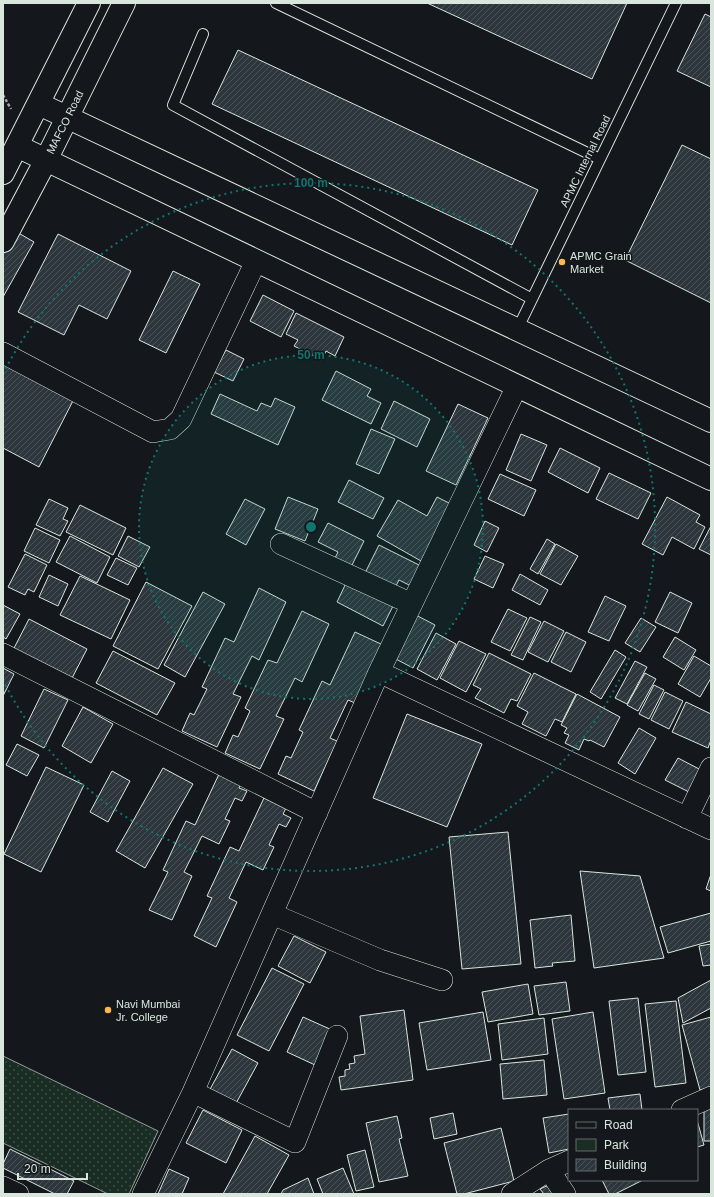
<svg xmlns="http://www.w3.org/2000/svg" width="714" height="1197" font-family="Arial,sans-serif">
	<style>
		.green { fill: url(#green-dots); stroke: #939e99 }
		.building { fill: url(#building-hatch); stroke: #d8e6dc }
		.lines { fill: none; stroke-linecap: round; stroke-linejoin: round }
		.lane-casing { stroke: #d8e6dc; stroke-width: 12 }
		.street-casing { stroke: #d8e6dc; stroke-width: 22 }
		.secondary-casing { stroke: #d8e6dc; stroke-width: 24 }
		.path { stroke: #9da8a2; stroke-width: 2.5; stroke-dasharray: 3 2; stroke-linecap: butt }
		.lane { stroke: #14181c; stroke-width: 10 }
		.street { stroke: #14181c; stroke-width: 21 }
		.secondary { stroke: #14181c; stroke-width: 22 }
		.ring { fill: none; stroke: #0f766e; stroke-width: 2; stroke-dasharray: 2 4 }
		.poi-dot { fill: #ffb74d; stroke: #14181c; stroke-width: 1.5 }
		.labels { text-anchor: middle; stroke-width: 3; stroke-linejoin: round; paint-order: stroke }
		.street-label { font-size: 11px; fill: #d8e6dc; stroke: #14181c }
		.poi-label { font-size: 11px; fill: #d8e6dc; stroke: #14181c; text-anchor: start }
		.centre { fill: #0f766e; stroke: #14181c; stroke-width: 2 }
		.ring-label { font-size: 12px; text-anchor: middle; font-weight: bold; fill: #0f766e; stroke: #14181c; stroke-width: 3; stroke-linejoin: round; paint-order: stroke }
	</style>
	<defs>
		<pattern id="green-dots" width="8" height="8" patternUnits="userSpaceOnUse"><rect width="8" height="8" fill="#1a2d24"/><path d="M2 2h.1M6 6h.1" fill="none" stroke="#3b4b43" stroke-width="1.8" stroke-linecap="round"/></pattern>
		<pattern id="building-hatch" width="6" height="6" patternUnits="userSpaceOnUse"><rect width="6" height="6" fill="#2c363c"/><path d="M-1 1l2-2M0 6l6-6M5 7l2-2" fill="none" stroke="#4a5358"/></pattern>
	</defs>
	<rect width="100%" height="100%" fill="#14181c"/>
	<path class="green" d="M 3,1056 L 158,1131 L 129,1194 L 108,1194 L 3,1143 Z"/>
	<path class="building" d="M 427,3 L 627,3 L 592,79 Z
		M 705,14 L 711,17 L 711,87 L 677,71 Z
		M 238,50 L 538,190 L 512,245 L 212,104 Z
		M 682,145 L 711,159 L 711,303 L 625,260 Z
		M 15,231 L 34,242 L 3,297 L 3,252 Z
		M 58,234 L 131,271 L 107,319 L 79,305 L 64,335 L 18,312 Z
		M 173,271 L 200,284 L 166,353 L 139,340 Z
		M 263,295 L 294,311 L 281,337 L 250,321 Z
		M 296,313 L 344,337 L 335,356 L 326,351 L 322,360 L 294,346 L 298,340 L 286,334 Z
		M 226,350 L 244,359 L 233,381 L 214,372 Z
		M 3,358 L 76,395 L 39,467 L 3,448 Z
		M 336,371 L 371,389 L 367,396 L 381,403 L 371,424 L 322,400 Z
		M 220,394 L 257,411 L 261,403 L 271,407 L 275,398 L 295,407 L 278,445 L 211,414 Z
		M 394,401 L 430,419 L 417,447 L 381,429 Z
		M 458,404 L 488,418 L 456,485 L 426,471 Z
		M 371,429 L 395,439 L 379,474 L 356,464 Z
		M 521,434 L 547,445 L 531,481 L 506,470 Z
		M 560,448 L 600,468 L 588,493 L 548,472 Z
		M 609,473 L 651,493 L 638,519 L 596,499 Z
		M 500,474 L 536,490 L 524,516 L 488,499 Z
		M 349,480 L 384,498 L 373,519 L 338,502 Z
		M 288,497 L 318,509 L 305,541 L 275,529 Z
		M 437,497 L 453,505 L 421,561 L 377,536 L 398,500 L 427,516 Z
		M 667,497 L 700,515 L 696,522 L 705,527 L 694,549 L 672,537 L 663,555 L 642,544 Z
		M 49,499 L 68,508 L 63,519 L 68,521 L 60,536 L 36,525 Z
		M 245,499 L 265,509 L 246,545 L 226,534 Z
		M 80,505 L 126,528 L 113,555 L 66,532 Z
		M 485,521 L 499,528 L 487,552 L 474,545 Z
		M 328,523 L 364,541 L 350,569 L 334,560 L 338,552 L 318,542 Z
		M 711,526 L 711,555 L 699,549 Z
		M 35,528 L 60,540 L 49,563 L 24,551 Z
		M 70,536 L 110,557 L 97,583 L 56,562 Z
		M 128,536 L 150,547 L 139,567 L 118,556 Z
		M 547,539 L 555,544 L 538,574 L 530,569 Z
		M 556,544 L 578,556 L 561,585 L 540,574 Z
		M 379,545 L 423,567 L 413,587 L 399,580 L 394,590 L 364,575 Z
		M 25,554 L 47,565 L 34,592 L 28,589 L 25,595 L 8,587 Z
		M 485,556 L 504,564 L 493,588 L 474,579 Z
		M 116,558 L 137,568 L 128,585 L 107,575 Z
		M 520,574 L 548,590 L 540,605 L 512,590 Z
		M 49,575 L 68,584 L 58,606 L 39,597 Z
		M 80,576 L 130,600 L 111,639 L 60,615 Z
		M 347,581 L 394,604 L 383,626 L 337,602 Z
		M 146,582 L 192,606 L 158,669 L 113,646 Z
		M 259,588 L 286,602 L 259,660 L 252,656 L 233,694 L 241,697 L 217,747 L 182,731 L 190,713 L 194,715 L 207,689 L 202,687 L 225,638 L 234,642 Z
		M 203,592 L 225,604 L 185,677 L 164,665 Z
		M 670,592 L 692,603 L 678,633 L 655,622 Z
		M 605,596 L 626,606 L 609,641 L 588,632 Z
		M 3,605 L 20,614 L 6,639 L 3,637 Z
		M 508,609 L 527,618 L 510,651 L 491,642 Z
		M 302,611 L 329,624 L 302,682 L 295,678 L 276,716 L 284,719 L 260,769 L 225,753 L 233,735 L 238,737 L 250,711 L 245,708 L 268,660 L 277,663 Z
		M 412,613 L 435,625 L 413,668 L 390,656 Z
		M 530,617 L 541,622 L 523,660 L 511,655 Z
		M 641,618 L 656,627 L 640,652 L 625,643 Z
		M 29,619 L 87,649 L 70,682 L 12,652 Z
		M 544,621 L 564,631 L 548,662 L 528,652 Z
		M 355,632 L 383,645 L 355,703 L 348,700 L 330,738 L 337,741 L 314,791 L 278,774 L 286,756 L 291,758 L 303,732 L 299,730 L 322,681 L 330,685 Z
		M 566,632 L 586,642 L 571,672 L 551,662 Z
		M 436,633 L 456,644 L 437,680 L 417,669 Z
		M 675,637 L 696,650 L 684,670 L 663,657 Z
		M 459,641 L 486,654 L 466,692 L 440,678 Z
		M 615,650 L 626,657 L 601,699 L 590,692 Z
		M 113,651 L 175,683 L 157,715 L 96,683 Z
		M 489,653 L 531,674 L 517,701 L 511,699 L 504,713 L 475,698 L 481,689 L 473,685 Z
		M 694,656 L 711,666 L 711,678 L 700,697 L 678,684 Z
		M 635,661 L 647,667 L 627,704 L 615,698 Z
		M 3,668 L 14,674 L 3,696 Z
		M 534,673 L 576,694 L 562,722 L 555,719 L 546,736 L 522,724 L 528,712 L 517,706 Z
		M 645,673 L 656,679 L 638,711 L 627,705 Z
		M 654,685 L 664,690 L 649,719 L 639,714 Z
		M 44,689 L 68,700 L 44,748 L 21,736 Z
		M 665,692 L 683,701 L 669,729 L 651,720 Z
		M 577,694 L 620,717 L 604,747 L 590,740 L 589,741 L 584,739 L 579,750 L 565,743 L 569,735 L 564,733 L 567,728 L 561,725 Z
		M 686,702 L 711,714 L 711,740 L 708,748 L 672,732 Z
		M 83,707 L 113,724 L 91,763 L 62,746 Z
		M 407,714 L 482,744 L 447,827 L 373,798 Z
		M 639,728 L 656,738 L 635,774 L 618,763 Z
		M 17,744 L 39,755 L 27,776 L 6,765 Z
		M 678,758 L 701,770 L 689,792 L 665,780 Z
		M 46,767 L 84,785 L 41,872 L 4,854 Z
		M 163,768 L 193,784 L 145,868 L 116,851 Z
		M 112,771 L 130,781 L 108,822 L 90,812 Z
		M 220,772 L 242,782 L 239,788 L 247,791 L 242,801 L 235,798 L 225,819 L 230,821 L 219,844 L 202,836 L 184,872 L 192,876 L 172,920 L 149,910 L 168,872 L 163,870 L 186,821 L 195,825 Z
		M 264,798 L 286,808 L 283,814 L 291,818 L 286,827 L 279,824 L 269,845 L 274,847 L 263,870 L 246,862 L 229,898 L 237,902 L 216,947 L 194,936 L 212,898 L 207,896 L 230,847 L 239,851 Z
		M 508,832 L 521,964 L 462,969 L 449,837 Z
		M 580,871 L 640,876 L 664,958 L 594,968 Z
		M 711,874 L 711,891 L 706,889 Z
		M 711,913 L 711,941 L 668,953 L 660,927 Z
		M 571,915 L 575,961 L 552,963 L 553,966 L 535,968 L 530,920 Z
		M 294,936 L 326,952 L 310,983 L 278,966 Z
		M 711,944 L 711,965 L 703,966 L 699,946 Z
		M 272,968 L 304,984 L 269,1051 L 237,1035 Z
		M 711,980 L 711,1008 L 683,1023 L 678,998 Z
		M 566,982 L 570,1011 L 539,1015 L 534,986 Z
		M 528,984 L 533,1014 L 488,1022 L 482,992 Z
		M 638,998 L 646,1072 L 618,1075 L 609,1001 Z
		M 676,1001 L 686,1083 L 655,1087 L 645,1004 Z
		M 404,1010 L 413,1080 L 341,1090 L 339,1077 L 345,1076 L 345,1070 L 350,1069 L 349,1064 L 355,1063 L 354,1056 L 365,1054 L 360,1016 Z
		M 483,1012 L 491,1060 L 427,1070 L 419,1023 Z
		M 593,1012 L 605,1093 L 564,1099 L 552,1019 Z
		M 303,1017 L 332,1030 L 315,1065 L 287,1052 Z
		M 711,1017 L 711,1087 L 700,1090 L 682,1025 Z
		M 544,1018 L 548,1054 L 502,1060 L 498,1024 Z
		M 232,1049 L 258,1063 L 234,1107 L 208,1093 Z
		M 544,1060 L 547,1095 L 503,1099 L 500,1064 Z
		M 640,1094 L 642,1110 L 610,1110 L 608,1098 Z
		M 704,1108 L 711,1108 L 711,1141 L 704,1141 Z
		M 203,1110 L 242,1130 L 226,1163 L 186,1143 Z
		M 453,1113 L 457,1134 L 434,1139 L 430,1118 Z
		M 569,1114 L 569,1149 L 549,1153 L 543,1118 Z
		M 397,1116 L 402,1138 L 399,1139 L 408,1176 L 379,1182 L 366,1123 Z
		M 697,1120 L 704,1145 L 697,1147 Z
		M 501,1128 L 514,1181 L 464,1194 L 457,1194 L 444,1143 Z
		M 255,1136 L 289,1155 L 267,1194 L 223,1194 Z
		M 10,1149 L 74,1181 L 67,1194 L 55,1194 L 3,1168 L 3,1164 Z
		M 365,1150 L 374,1187 L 356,1191 L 347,1155 Z
		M 343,1168 L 354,1194 L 323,1194 L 317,1179 Z
		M 169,1169 L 189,1178 L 182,1194 L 158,1194 Z
		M 308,1178 L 314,1194 L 281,1194 L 283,1190 Z
		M 602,1180 L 643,1180 L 615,1194 L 609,1194 Z
		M 551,1184 L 558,1194 L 544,1194 L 540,1189 Z"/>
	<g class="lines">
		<defs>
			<path id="lane" d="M 276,3 L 600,159
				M 203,34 L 173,105 L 532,299
				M 517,330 L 676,3"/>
			<path id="street" d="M 3,353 L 153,432 L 170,429 L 181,419 L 256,261
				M 281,544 L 412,604
				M 3,654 L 317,813
				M 379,672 L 711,829
				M 687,818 L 711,768
				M 272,914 L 380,960 L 442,980
				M 193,1092 L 295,1142 L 337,1036
				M 682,1110 L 711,1097
				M 549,1170 L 565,1194
				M 3,1187 L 18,1194
				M 143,1194 L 193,1092 L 379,672 L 517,386
				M 512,1194 L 549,1170 L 569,1161"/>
			<g id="secondary">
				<path d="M 39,104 L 711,421"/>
				<path d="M 17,146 L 711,479"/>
				<path d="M 3,173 L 89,3"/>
				<path id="s1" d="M 3,241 L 46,160 L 124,3"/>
			</g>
		</defs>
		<use href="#lane" class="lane-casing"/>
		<use href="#street" class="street-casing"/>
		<use href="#secondary" class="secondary-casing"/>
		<path class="path" d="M 3,95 L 11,109"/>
		<use href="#lane" class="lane"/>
		<use href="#street" class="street"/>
		<use href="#secondary" class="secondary"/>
	</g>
	<circle cx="311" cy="527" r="172" fill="#0f766e" fill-opacity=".12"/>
	<g class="ring">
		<circle cx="311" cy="527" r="172"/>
		<path d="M3 374A344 344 0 1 1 3 680"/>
	</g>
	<g class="poi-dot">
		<circle cx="562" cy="262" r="4"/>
		<circle cx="108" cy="1010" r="4"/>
	</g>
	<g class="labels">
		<g class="street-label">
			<text dy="4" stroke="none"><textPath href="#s1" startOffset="134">MAFCO Road</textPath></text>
			<text transform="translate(585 161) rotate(-64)" y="4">APMC Internal Road</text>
		</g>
		<g class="poi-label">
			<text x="570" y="260">APMC Grain<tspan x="570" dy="13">Market</tspan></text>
			<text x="116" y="1008">Navi Mumbai<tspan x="116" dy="13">Jr. College</tspan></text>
		</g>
	</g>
	<circle cx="311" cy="527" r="6" class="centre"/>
	<g class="ring-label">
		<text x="311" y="187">100 m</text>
		<text x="311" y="359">50 m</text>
	</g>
	<rect width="714" height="1197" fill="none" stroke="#d8e6dc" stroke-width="8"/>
	<rect x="568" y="1109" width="130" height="72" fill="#14181c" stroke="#626a69"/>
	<rect x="576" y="1122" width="20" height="6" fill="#14181c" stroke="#626a69"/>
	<text x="604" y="1129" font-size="12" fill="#d8e6dc">Road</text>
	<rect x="576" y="1139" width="20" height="12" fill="#1a2d24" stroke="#626a69"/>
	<text x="604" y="1149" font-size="12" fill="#d8e6dc">Park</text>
	<rect x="576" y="1159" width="20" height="12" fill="url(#building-hatch)" stroke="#626a69"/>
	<text x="604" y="1169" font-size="12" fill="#d8e6dc">Building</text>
	<path d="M18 1173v6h69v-6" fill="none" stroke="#d8e6dc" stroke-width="2"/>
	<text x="24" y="1173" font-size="12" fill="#d8e6dc" stroke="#14181c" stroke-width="3" paint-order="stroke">20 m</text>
</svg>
